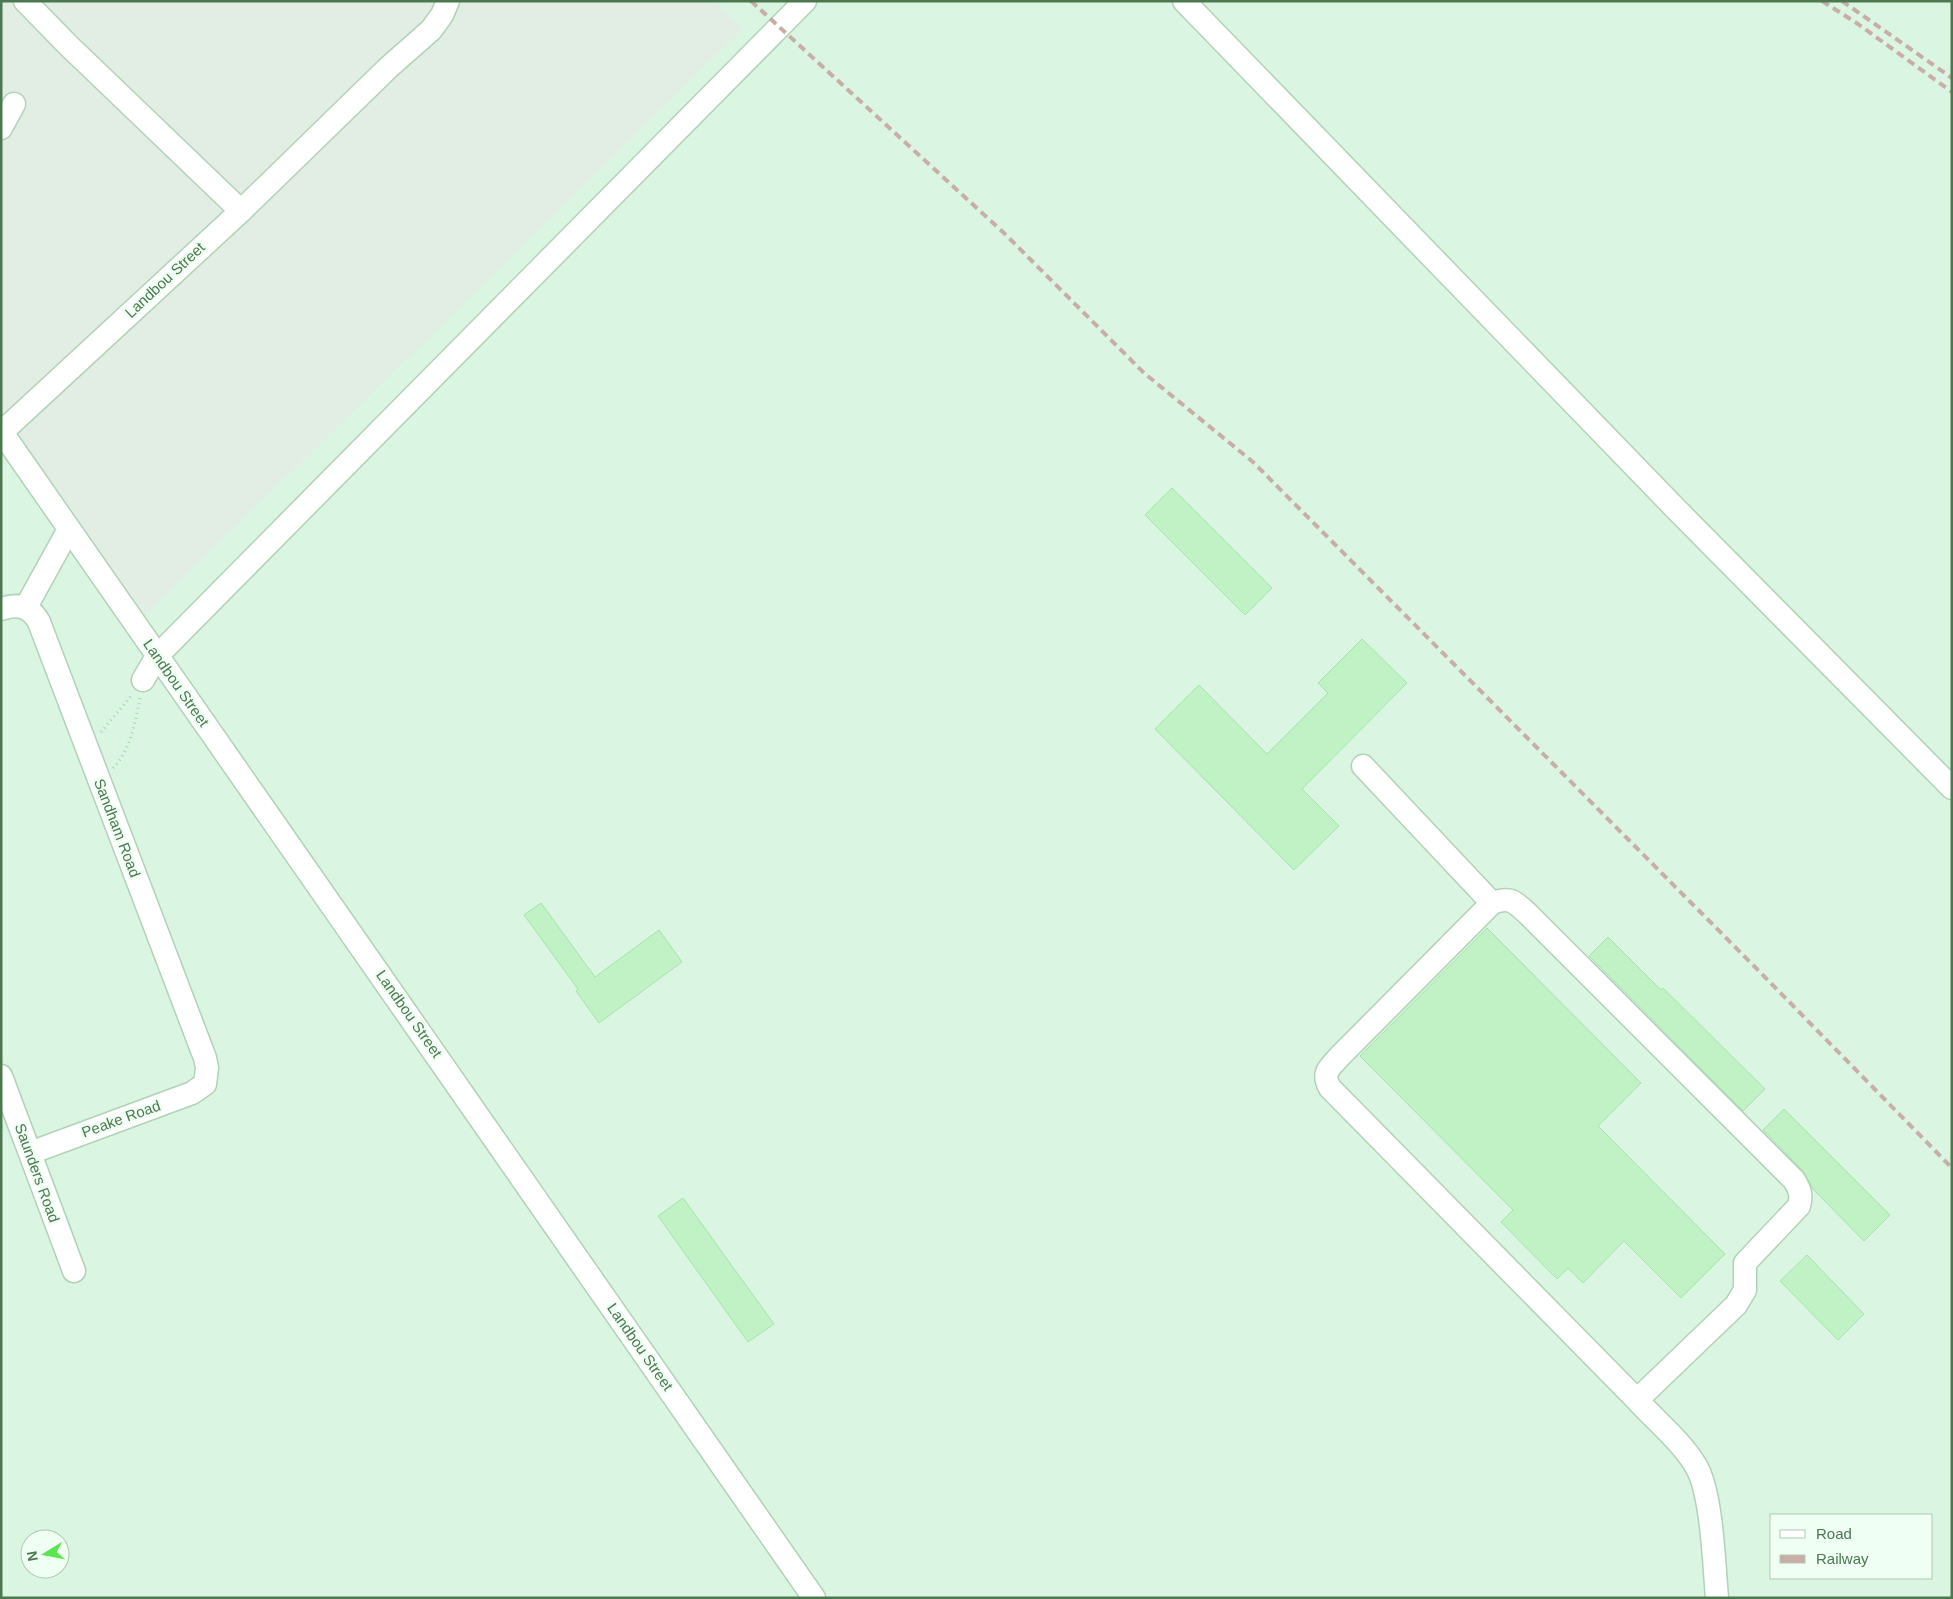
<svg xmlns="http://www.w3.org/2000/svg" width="1953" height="1599" font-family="Helvetica,sans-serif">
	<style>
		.residential { fill: #daf6e2; fill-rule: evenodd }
		.industrial { fill: #e2eee4 }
		.building { fill: #c0f2c5; stroke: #a1e5a6 }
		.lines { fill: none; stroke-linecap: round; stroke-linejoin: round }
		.minor-casing { stroke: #b1d2b6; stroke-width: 25 }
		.path { stroke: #a3d8a8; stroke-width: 3; stroke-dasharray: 1 4; stroke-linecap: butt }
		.minor { stroke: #fff; stroke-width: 22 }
		.rail { stroke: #c8aea6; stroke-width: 4; stroke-dasharray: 8 5; stroke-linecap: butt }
		.labels { text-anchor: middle; stroke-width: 5; stroke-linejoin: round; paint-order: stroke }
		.street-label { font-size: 15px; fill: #4c784f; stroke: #f0fff4 }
	</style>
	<rect width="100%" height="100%" fill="#e9fdef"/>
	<path class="residential" d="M 1,1 L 1952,1 L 1952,1598 L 1,1598 ZM 1772,1515 L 1932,1515 L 1932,1578 L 1772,1578 ZM 30,1539 L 60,1539 L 60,1569 L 30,1569 Z"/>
	<path class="industrial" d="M 1,1 L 715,1 L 743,29 L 142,619 L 1,413 Z"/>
	<path class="building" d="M 1172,488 L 1272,588 L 1245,615 L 1145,515 Z
		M 1362,639 L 1407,683 L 1302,789 L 1339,826 L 1294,870 L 1155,729 L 1199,685 L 1267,754 L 1328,693 L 1318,683 Z
		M 541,903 L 595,977 L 659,930 L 682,962 L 599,1023 L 576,991 L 578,989 L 524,915 Z
		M 1487,928 L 1641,1083 L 1598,1126 L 1725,1254 L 1681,1298 L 1624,1241 L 1583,1283 L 1568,1268 L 1557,1279 L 1501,1222 L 1513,1210 L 1360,1056 Z
		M 1608,937 L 1661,990 L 1663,988 L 1765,1089 L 1743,1111 L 1589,956 Z
		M 1784,1109 L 1890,1215 L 1864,1241 L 1813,1189 L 1803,1171 L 1763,1130 Z
		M 683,1198 L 774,1324 L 748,1342 L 658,1216 Z
		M 1807,1255 L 1864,1314 L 1838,1340 L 1780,1281 Z"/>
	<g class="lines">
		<defs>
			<path id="minor" d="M 25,1 L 69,46 L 241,211
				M 1184,1 L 1675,508 L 1952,788
				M 1,128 L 14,104
				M 1,431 C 271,821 544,1208 814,1598
				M 2,432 L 241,211 L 389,67 L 431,30 L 442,15 L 448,1
				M 26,607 L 69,529
				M 1,609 C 18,603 30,606 39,622 L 205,1058 L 207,1068 L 205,1084 L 192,1093 L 30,1153
				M 143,680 L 157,656 L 805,1
				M 1363,766 L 1492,903
				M 1,1076 L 74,1271
				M 1637,1400 L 1736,1305 L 1745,1290 L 1745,1263 L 1799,1206 C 1802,1196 1800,1189 1794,1180 L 1529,915 C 1515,902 1511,896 1492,903 L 1340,1056 C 1330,1068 1321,1072 1330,1088 L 1637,1400 C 1656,1421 1681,1441 1696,1466 C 1712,1493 1714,1564 1717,1598"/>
		</defs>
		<use href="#minor" class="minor-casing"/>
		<path class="path" d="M 101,732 L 132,695
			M 113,768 C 131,750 135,722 140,698"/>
		<use href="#minor" class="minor"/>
		<path class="rail" d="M 751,1 L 1004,233 L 1144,373 L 1253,462 L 1756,968 L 1952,1168
			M 1822,1 L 1858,24 L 1952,92
			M 1842,1 L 1952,78"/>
	</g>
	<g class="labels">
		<g class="street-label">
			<text transform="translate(165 280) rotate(-43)" y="5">Landbou Street</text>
			<text transform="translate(176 683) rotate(55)" y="5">Landbou Street</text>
			<text transform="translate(117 828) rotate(69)" y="5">Sandham Road</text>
			<text transform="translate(409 1014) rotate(55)" y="5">Landbou Street</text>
			<text transform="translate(121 1119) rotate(-20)" y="5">Peake Road</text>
			<text transform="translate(37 1173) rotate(70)" y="5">Saunders Road</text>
			<text transform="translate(640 1347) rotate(55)" y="5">Landbou Street</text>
		</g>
	</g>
	<rect width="1953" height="1599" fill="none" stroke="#4c784f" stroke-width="5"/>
	<rect x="1770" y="1514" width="162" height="65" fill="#f0fff4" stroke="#aec9b2"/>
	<rect x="1780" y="1530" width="25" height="8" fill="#ffffff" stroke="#aec9b2"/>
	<text x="1816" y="1539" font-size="15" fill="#4c784f">Road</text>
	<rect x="1780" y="1555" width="25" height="8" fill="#c8aea6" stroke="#aec9b2"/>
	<text x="1816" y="1564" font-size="15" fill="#4c784f">Railway</text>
	<g transform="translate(45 1554) rotate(260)"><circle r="24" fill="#f0fff4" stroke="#aec9b2"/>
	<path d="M0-4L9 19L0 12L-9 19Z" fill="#5ae64f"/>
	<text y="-8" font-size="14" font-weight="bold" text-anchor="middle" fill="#4c784f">N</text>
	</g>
</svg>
